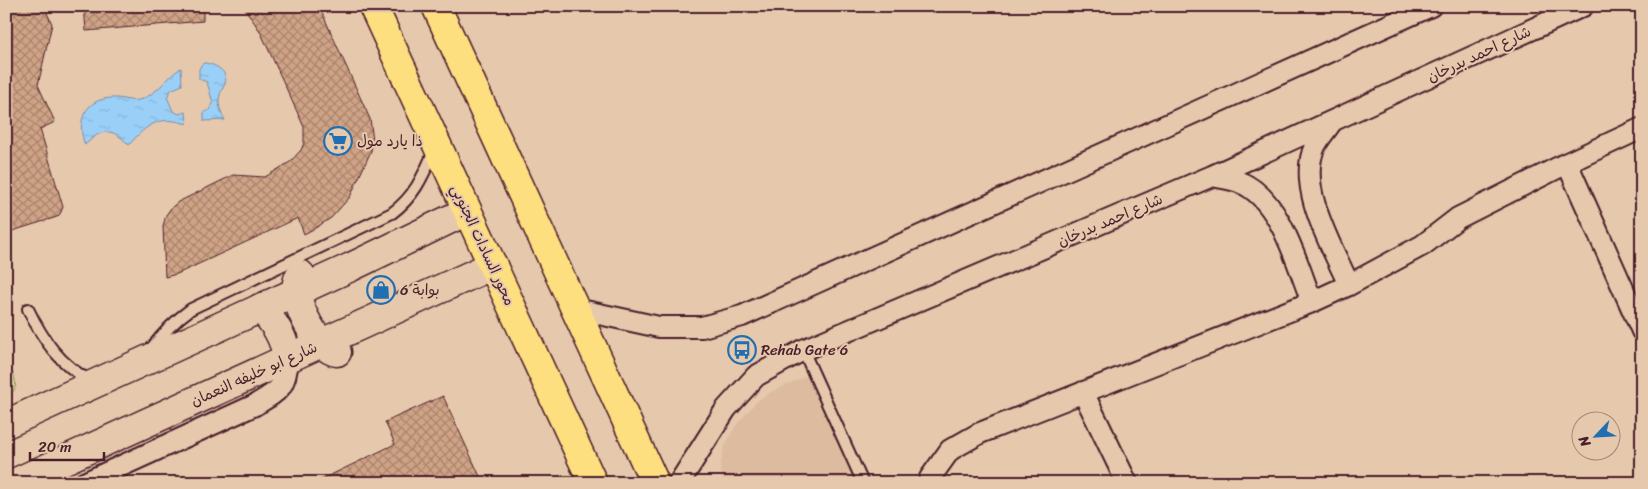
<svg xmlns="http://www.w3.org/2000/svg" width="1648" height="489" font-family="Sriracha,'Playpen Sans Arabic',sans-serif">
	<style>
		.built { fill: #dcbb9f }
		.grass { fill: url(#grass-dots); stroke: #908160 }
		.water { fill: url(#water-ripples); stroke: #7a89a6 }
		.building { fill: url(#building-cross-hatch); stroke: #4a1f2b }
		.lines { fill: none; stroke-linecap: round; stroke-linejoin: round }
		.lane-casing { stroke: #4a1f2b; stroke-width: 14 }
		.street-casing { stroke: #4a1f2b; stroke-width: 24 }
		.secondary-casing { stroke: #4a1f2b; stroke-width: 31 }
		.primary-casing { stroke: #4a1f2b; stroke-width: 31 }
		.lane { stroke: #e6c9ad; stroke-width: 10 }
		.street { stroke: #e6c9ad; stroke-width: 20 }
		.secondary { stroke: #e6c9ad; stroke-width: 28 }
		.primary { stroke: #fedf80; stroke-width: 28 }
		.labels { text-anchor: middle; stroke-width: 4; stroke-linejoin: round; paint-order: stroke }
		.street-label { font-size: 15px; fill: #4a1f2b; stroke: #e6c9ad }
		.poi-label { font-size: 15px; fill: #4a1f2b; stroke: #e6c9ad; text-anchor: start }
	</style>
	<defs>
		<pattern id="grass-dots" width="8" height="8" patternUnits="userSpaceOnUse" patternTransform="scale(1.25)"><rect width="8" height="8" fill="#d6e396"/><path d="M2 2h.1M6 6h.1" fill="none" stroke="#b9c281" stroke-width="1.8" stroke-linecap="round"/></pattern>
		<pattern id="water-ripples" width="26" height="14" patternUnits="userSpaceOnUse" patternTransform="scale(1.25)"><rect width="26" height="14" fill="#9ad0f8"/><path d="M2 4q2-2 4 0t4 0M15 11q2-2 4 0t4 0" fill="none" stroke="#86b2d5"/></pattern>
		<pattern id="building-cross-hatch" width="8" height="8" patternUnits="userSpaceOnUse" patternTransform="scale(1.25)"><rect width="8" height="8" fill="#cfa385"/><path d="M0 0l8 8M0 8l8-8" fill="none" stroke="#aa846d"/></pattern>
	</defs>
	<rect width="100%" height="100%" fill="#e6c9ad"/>
	<filter id="ink" filterUnits="userSpaceOnUse"><feTurbulence type="fractalNoise" baseFrequency=".02" numOctaves="2"/><feDisplacementMap in="SourceGraphic" scale="10" xChannelSelector="R" yChannelSelector="G"/><feConvolveMatrix kernelMatrix="1 2 1 2 8 2 1 2 1" color-interpolation-filters="sRGB"/></filter>
	<g filter="url(#ink)">
		<path class="built" d="M 820,370 L 870,483 L 723,483 L 720,467 L 724,448 L 735,427 L 756,402 L 771,392 Z"/>
		<path class="grass" d="M 6,360 C 12,372 24,389 6,397 Z"/>
		<path class="water" d="M 205,63 C 214,64 229,71 225,83 C 223,89 219,94 219,101 C 219,108 222,114 225,120 L 204,121 L 204,112 L 210,110 L 213,103 L 207,82 L 199,79 L 199,69 L 202,64 Z
			M 181,68 L 182,85 L 171,90 L 167,97 L 173,111 L 179,114 L 186,112 L 187,124 C 159,115 147,124 129,145 C 112,127 102,128 85,145 C 76,122 84,99 112,98 C 122,97 132,103 142,99 C 158,93 167,77 181,68 Z"/>
		<path class="building" d="M 6,6 L 44,6 L 52,24 L 38,85 L 55,122 L 40,129 L 63,207 L 60,214 L 57,217 L 6,233 Z
			M 84,6 L 203,6 L 203,21 L 86,31 Z
			M 243,6 L 319,6 L 370,119 L 373,140 L 371,151 L 350,197 L 331,218 L 317,227 L 304,234 L 298,218 L 177,274 L 165,277 L 163,226 L 166,215 L 171,208 L 178,202 L 233,175 L 265,177 L 290,162 L 301,150 L 304,143 L 304,127 L 260,31 Z
			M 443,396 L 483,483 L 314,483 L 395,444 L 385,422 Z"/>
		<g class="lines">
			<defs>
				<path id="lane" d="M 28,309 C 43,340 60,365 91,381
					M 150,350 C 162,334 174,321 191,309 L 392,213 C 415,196 423,176 434,151
					M 803,350 L 863,483"/>
				<path id="street" d="M 1331,123 C 1326,130 1319,138 1315,146 C 1296,187 1332,246 1349,285
					M 1567,163 L 1642,331
					M 1212,176 C 1221,178 1230,179 1239,182 C 1280,197 1297,264 1312,302
					M 576,309 L 659,327 L 702,327 L 742,316 L 1431,6
					M 1083,392 L 1127,483
					M 84,483 L 255,405 C 279,391 286,388 288,359
					M 679,483 L 726,409 L 756,376 L 803,350 L 1212,176 L 1583,6
					M 929,483 L 930,478 L 950,450 L 980,433 L 1312,302 L 1349,285 L 1423,245 L 1458,218 L 1567,163 L 1642,128"/>
				<path id="secondary" d="M 301,275 C 285,290 316,350 337,352
					M 260,308 C 275,322 284,338 288,359
					M 6,424 L 351,267 L 467,211
					M 14,483 L 493,265"/>
				<path id="primary" d="M 373,6 L 593,483
					M 436,6 L 655,483"/>
			</defs>
			<use href="#lane" class="lane-casing"/>
			<use href="#street" class="street-casing"/>
			<use href="#secondary" class="secondary-casing"/>
			<use href="#primary" class="primary-casing"/>
			<use href="#lane" class="lane"/>
			<use href="#street" class="street"/>
			<use href="#secondary" class="secondary"/>
			<use href="#primary" class="primary"/>
		</g>
	</g>
	<defs>
		<symbol id="supermarket-ring" viewBox="-11 -11 22 22"><circle r="9.5" fill="#e6c9ad" stroke="#1f6fb2" stroke-width="1.5"/><path d="M-6-5.5h2.5l.6 2H6L4.5 2H-2.5L-4.4-4H-6ZM-1.5 3.2a1.3 1.3 0 1 0 .1 0ZM3 3.2a1.3 1.3 0 1 0 .1 0Z" fill="#1f6fb2"/></symbol>
		<symbol id="shop-ring" viewBox="-11 -11 22 22"><circle r="9.5" fill="#e6c9ad" stroke="#1f6fb2" stroke-width="1.5"/><path d="M-5-2.5h2.3a2.7 3.5 0 0 1 5.4 0H5L5.5 6h-11ZM-1.5-2.5h3a1.5 2.3 0 0 0-3 0Z" fill="#1f6fb2"/></symbol>
		<symbol id="bus-ring" viewBox="-11 -11 22 22"><circle r="9.5" fill="#e6c9ad" stroke="#1f6fb2" stroke-width="1.5"/><path d="M-5-6H5V4H4V6H2V4H-2V6H-4V4H-5ZM-3.5-4V0h7V-4ZM-3.5 1.2v1.5H-2V1.2ZM2 1.2v1.5H3.5V1.2Z" fill="#1f6fb2"/></symbol>
	</defs>
	<g fill-rule="evenodd">
		<use href="#supermarket-ring" x="322" y="125" width="32" height="32"/>
		<use href="#shop-ring" x="365" y="274" width="32" height="32"/>
		<use href="#bus-ring" x="726" y="334" width="32" height="32"/>
	</g>
	<g class="labels">
		<g class="street-label">
			<text transform="translate(1479 54) rotate(-25)" y="5">شارع احمد بدرخان</text>
			<text transform="translate(1110 220) rotate(-23)" y="5">شارع احمد بدرخان</text>
			<text transform="translate(483 245) rotate(65)" y="5">محور السادات الجنوبي</text>
			<text transform="translate(254 374) rotate(-24)" y="5">شارع ابو خليفه النعمان</text>
		</g>
		<g class="poi-label">
			<text x="357" y="146">ذا يارد مول</text>
			<text x="400" y="295">بوابة 6</text>
			<text x="761" y="355">Rehab Gate 6</text>
		</g>
	</g>
	<rect width="1648" height="489" fill="none" stroke="#e6c9ad" stroke-width="25"/>
	<rect x="12" y="12" width="1623" height="464" fill="none" stroke="#4a1f2b" stroke-width="2" filter="url(#ink)"/>
	<g transform="translate(1596 436) rotate(245)"><circle r="24" fill="#e6c9ad" stroke="#a88579"/>
	<path d="M0-4L9 19L0 12L-9 19Z" fill="#1f6fb2"/>
	<text y="-8" font-size="14" font-weight="bold" text-anchor="middle" fill="#4a1f2b">N</text>
	</g>
	<path d="M30 452v8h74v-8" fill="none" stroke="#4a1f2b" stroke-width="2.5"/>
	<text x="38" y="452" font-size="15" fill="#4a1f2b" stroke="#e6c9ad" stroke-width="4" paint-order="stroke">20 m</text>
</svg>
